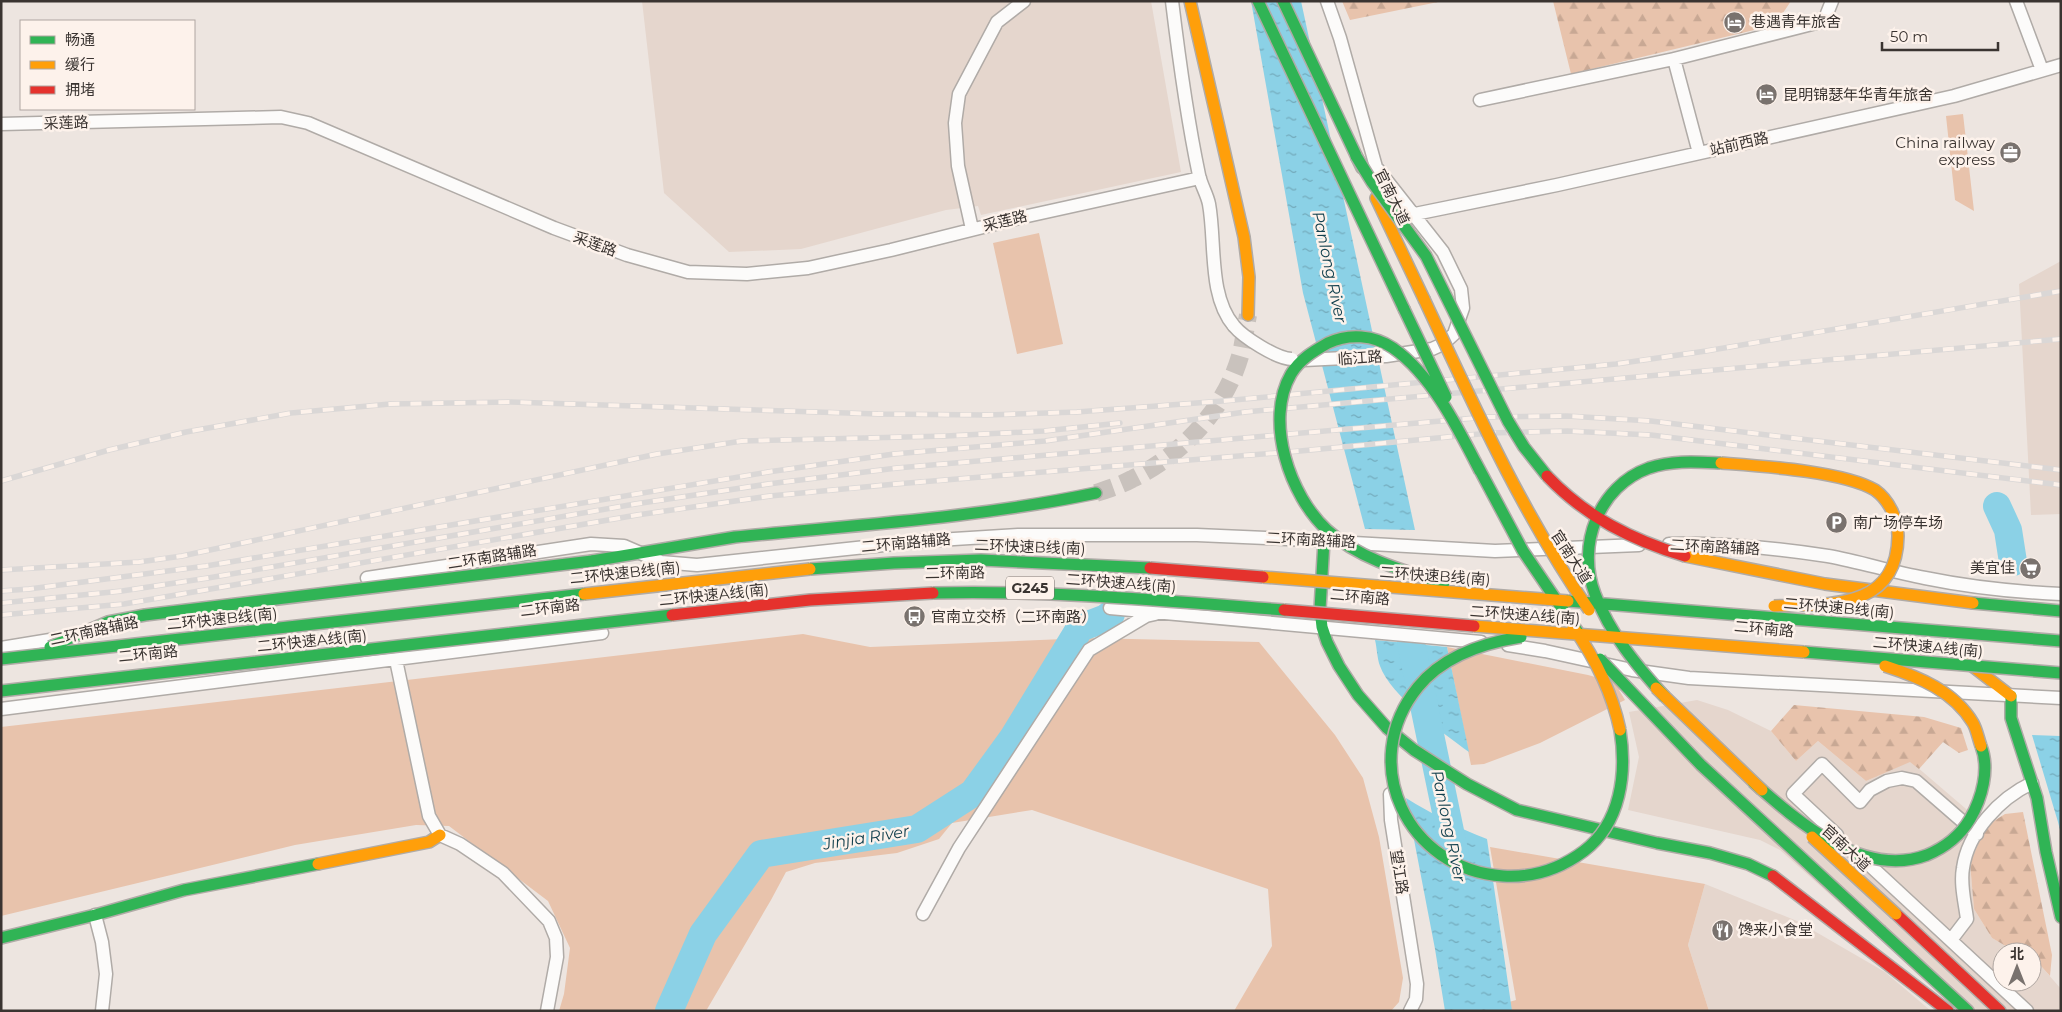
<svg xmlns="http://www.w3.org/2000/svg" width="2062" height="1012" font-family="Montserrat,'Noto Sans SC',sans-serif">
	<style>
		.built { fill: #e5d6cd }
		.forest { fill: url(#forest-firs) }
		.park { fill: #e8c3ac }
		.water { fill: url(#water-ripples) }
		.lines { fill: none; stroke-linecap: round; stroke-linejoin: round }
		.river { stroke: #8bd1e6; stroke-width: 28 }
		.secondary-tunnel { stroke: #c9c2bd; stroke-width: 18; stroke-dasharray: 18 9; stroke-linecap: butt }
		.street-casing { stroke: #b0aba7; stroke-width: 15 }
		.fast-casing { stroke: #b0aba7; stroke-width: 14 }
		.slow-casing { stroke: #b0aba7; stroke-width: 14 }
		.jam-casing { stroke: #b0aba7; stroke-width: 14 }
		.street { stroke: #fcfbfa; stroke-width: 12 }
		.fast { stroke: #30b455; stroke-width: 11 }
		.slow { stroke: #ff9f0a; stroke-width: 11 }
		.jam { stroke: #e5322d; stroke-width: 11 }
		.rail-casing { stroke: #dad7d6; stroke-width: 5.5 }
		.rail { stroke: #fdf2eb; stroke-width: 4; stroke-dasharray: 11; stroke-linecap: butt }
		.street-bridge-casing { stroke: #b0aba7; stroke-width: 15; stroke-linecap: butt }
		.fast-bridge-casing { stroke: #b0aba7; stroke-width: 14; stroke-linecap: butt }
		.slow-bridge-casing { stroke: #b0aba7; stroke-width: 14; stroke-linecap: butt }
		.jam-bridge-casing { stroke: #b0aba7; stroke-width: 14; stroke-linecap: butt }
		.street-bridge { stroke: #fcfbfa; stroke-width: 12 }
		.fast-bridge { stroke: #30b455; stroke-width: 11 }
		.slow-bridge { stroke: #ff9f0a; stroke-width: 11 }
		.jam-bridge { stroke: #e5322d; stroke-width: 11 }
		.labels { text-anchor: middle; stroke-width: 5; stroke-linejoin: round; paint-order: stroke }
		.shield { fill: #fdf2eb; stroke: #746d69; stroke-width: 1 }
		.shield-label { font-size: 14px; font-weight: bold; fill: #3a3431 }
		.poi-label { font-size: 15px; fill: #3a3431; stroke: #fdf2eb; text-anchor: start }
		.street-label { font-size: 15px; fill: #3a3431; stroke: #fdf2eb }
		.water-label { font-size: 16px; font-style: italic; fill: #12404e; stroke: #fdf2eb }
	</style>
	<defs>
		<pattern id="forest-firs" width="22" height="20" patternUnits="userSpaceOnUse" patternTransform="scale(1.25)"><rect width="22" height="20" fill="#e8c3ac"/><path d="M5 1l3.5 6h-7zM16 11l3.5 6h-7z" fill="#c8a894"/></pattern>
		<pattern id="water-ripples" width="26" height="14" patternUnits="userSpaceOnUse" patternTransform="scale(1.25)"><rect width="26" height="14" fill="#8bd1e6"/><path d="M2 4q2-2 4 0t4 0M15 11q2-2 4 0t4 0" fill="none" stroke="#73aabb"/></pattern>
	</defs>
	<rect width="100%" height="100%" fill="#ede5e0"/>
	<path class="built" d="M 642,1 L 1151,1 L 1181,172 L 981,215 L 978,206 L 946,210 L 801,249 L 729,252 L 664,193 Z
		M 2061,261 L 2061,514 L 2031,515 L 2019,284 Z
		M 1697,700 L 1728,710 L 1771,731 L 1796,761 L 1818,741 L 1866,781 L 1910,761 L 1986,826 L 1970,863 L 1974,909 L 1992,938 L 2016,952 L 2002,952 L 2002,982 L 2032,982 L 2032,961 L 2041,966 L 2061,989 L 2061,1011 L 1960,1011 L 1780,850 L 1760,840 L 1628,810 L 1639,757 L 1629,712 Z
		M 1705,884 L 1797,921 L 1885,972 L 1931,1011 L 1709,1011 L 1688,945 Z"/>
	<path class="forest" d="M 1342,1 L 1443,1 L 1350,20 Z
		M 1553,1 L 1791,1 L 1775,25 L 1571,74 Z
		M 1794,705 L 1924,717 L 1961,728 L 1968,750 L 1959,753 L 1943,742 L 1919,769 L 1910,762 L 1866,781 L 1818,741 L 1796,761 L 1771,731 Z
		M 2023,812 L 2052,955 L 2050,976 L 2041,966 L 2032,961 L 2032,952 L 2016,952 L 1992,938 L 1974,909 L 1970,863 L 1986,826 L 2005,814 Z"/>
	<path class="park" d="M 1963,114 L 1974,211 L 1955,200 L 1946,116 Z
		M 1039,233 L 1063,344 L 1017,354 L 993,243 Z
		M 803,634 L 870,647 L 1088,638 L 1259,642 L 1335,735 L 1363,778 L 1379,837 L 1403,978 L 1399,1002 L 1391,1011 L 1234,1011 L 1272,946 L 1268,889 L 1032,810 L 952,823 L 939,839 L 897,853 L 815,863 L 786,872 L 771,900 L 706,1011 L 559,1011 L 564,994 L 570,948 L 548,901 L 449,826 L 416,825 L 295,845 L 1,916 L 1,727 Z
		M 1447,647 L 1588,675 L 1628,686 L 1619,690 L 1625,700 L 1540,743 L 1484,764 L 1471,765 Z
		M 1490,847 L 1705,884 L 1688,945 L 1709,1011 L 1478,1011 L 1516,1000 Z"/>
	<path class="water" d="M 1251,1 L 1301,1 L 1415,530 L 1365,529 L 1303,293 Z
		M 1375,640 L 1447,647 L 1469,752 C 1444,734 1390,695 1380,666 C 1377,658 1377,648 1375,640 Z
		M 2032,735 L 2060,736 L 2061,834 L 2058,822 Z
		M 1406,798 C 1432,814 1458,828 1487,839 L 1512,1011 L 1445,1011 L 1435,949 Z"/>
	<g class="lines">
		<path class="river" d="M 1997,506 L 2008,530 L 2013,562
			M 1411,643 L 1456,860
			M 669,1011 L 703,934 L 761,854 L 917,829 L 973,793 L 1013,738 L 1080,628 L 1106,618 L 1111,614"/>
		<path class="secondary-tunnel" d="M 1096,493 C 1108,489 1121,485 1132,479 C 1184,454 1228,406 1242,349 C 1244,338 1246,326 1248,315"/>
		<defs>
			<path id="street" d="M 1172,1 C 1179,59 1187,118 1199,175 C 1201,185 1207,194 1209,204 C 1216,242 1208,296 1234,326
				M 2016,1 L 2042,70
				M 1674,59 L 1699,153
				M 1480,100 L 1674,59 L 1824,21 L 1832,1
				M 1,124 L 281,117 L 308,123 L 554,228 L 627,255 L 688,272 L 747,274 L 808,268 L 891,250 L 1023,217 L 1200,178
				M 1415,214 L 1557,185 L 1954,96 L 2061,65
				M 972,229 L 958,166 L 955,123 L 959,94 L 997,22 L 1024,1
				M 1304,360 L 1386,356 L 1432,349 L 1443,344 L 1454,334 L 1463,308 L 1461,289 L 1443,252 L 1376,167 L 1340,38 L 1327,1
				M 1354,543 L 1495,551 L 1639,545
				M 1669,544 C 1722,543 1776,548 1828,556 C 1861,562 1892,572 1925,578 C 1969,587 2015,592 2061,594
				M 367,578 L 591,544 L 624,546 L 661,562 L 697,565 L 922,541 L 1018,535 L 1197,535 L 1332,541
				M 1110,608 L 1481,642
				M 1508,645 L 1545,651 L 1632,670 L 1689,678 L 2061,698
				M 1,648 L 56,639
				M 396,660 L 429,816 L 440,835 L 460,844 L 503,873 L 549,921 L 556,938 L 557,957 L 547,1011
				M 1,709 L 602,633
				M 1390,794 L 1391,820 L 1417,984 L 1416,999 L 1410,1011
				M 1837,835 L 1793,794 L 1822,764 L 1860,802 L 1870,790 L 1887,781 L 1902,778 L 1916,781 L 1977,834
				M 1863,859 L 2027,1011
				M 923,914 L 959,848 L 1089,650 L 1146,616 L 1155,614
				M 95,915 L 102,942 L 106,974 L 102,1011
				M 1951,940 L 1967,919 C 1965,903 1960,884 1963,868 C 1968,832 2000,798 2032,783"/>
			<path id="fast" d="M 1258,1 L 1404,309
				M 1283,1 L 1362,168
				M 735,537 C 856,525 977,518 1096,493
				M 1324,541 L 1320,609 L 1322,627 L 1327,642 L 1339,666 L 1358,695 L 1387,728 L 1414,750 L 1467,784 L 1517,810 L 1657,843 L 1710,853 L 1748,864 L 1773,876
				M 592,561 L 735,537
				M 1973,603 L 2061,611
				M 2011,696 L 2011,718 L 2037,798 L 2046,852 L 2061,917
				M 1881,931 L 1968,1011
				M 1,938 L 95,915 L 184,890 L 318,864"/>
			<path id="slow" d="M 1190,1 L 1244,237 L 1249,277 L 1248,315
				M 1376,198 L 1424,299
				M 1685,556 L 1825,584 L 1973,603
				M 1967,662 L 2011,696
				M 318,864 L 429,842 L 440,835"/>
			<path id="jam" d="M 1773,876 L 1948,1011
				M 1896,914 L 2000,1011"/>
		</defs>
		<use href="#street" class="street-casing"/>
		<use href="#fast" class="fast-casing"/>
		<use href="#slow" class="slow-casing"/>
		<use href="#jam" class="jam-casing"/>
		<use href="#street" class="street"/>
		<use href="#fast" class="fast"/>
		<use href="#slow" class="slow"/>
		<use href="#jam" class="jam"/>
		<defs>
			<path id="rail" d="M 1,481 L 109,450 L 186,432 L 291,413 L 390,404 L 511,402 L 878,414 L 987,415 L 1077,412 L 1223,401 L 1616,364 L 1706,351 L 2061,291
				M 1,570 L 139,562 L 182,556 L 657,454 L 742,441 L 946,436 L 1044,431 L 1120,423
				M 1,591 L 29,589 L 206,566 L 768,472 L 894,454 L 1045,441 L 1245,412 L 2061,339
				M 1,603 L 122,591 L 208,578 L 635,504 L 768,484 L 897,468 L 1487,417 L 1567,416 L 1651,421 L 2061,470
				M 1,615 L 124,604 L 637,515 L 770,496 L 896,484 L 1300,451 L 1490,433 L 1567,431 L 1651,435 L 2061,485"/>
		</defs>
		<use href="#rail" class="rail-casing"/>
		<use href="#rail" class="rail"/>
		<defs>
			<path id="street-bridge" d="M 1234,326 C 1243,337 1277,359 1292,359"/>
			<path id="fast-bridge" d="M 1356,156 L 1372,182 L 1426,256 L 1508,421 L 1524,447 L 1547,476
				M 1404,309 L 1446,397
				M 1475,461 L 1523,551 L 1580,635
				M 810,569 L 894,563 L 981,560 L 1150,568
				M 1444,583 C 1404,571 1359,559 1327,530 C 1290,496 1264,421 1291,374 C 1300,359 1314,351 1328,343 C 1349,333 1374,335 1393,348 C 1432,375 1459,430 1480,471
				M 933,593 C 1051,590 1167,601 1284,610
				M 1568,601 L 2061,641
				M 1521,637 C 1483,643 1443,656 1418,687 C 1356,763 1408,870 1503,876 C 1534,878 1560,869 1584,851 C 1621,823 1627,773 1620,730
				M 50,647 L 108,622 L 145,615 L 592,561
				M 1804,652 L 2061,673
				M 1,659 L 584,594
				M 1600,659 L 1701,765 L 1881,931
				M 1,691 L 672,615
				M 1665,697 C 1637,666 1610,634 1595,594 C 1576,545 1599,486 1649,468 C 1673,460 1697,462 1721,463
				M 1753,782 C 1798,822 1863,879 1927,855 C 1946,847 1960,836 1970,819 C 1982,798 1990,769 1981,746"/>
			<path id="slow-bridge" d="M 1424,299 C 1474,406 1522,513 1589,610
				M 1721,463 C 1760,466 1843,471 1875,490 C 1889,500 1898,519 1898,536 C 1897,610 1829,604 1774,606
				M 1263,577 L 1568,601
				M 584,594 L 810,569
				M 1474,626 L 1804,652
				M 1573,627 C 1595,658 1612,692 1620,730
				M 1885,666 C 1919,677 1954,691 1973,723 C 1977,730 1978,738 1981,746
				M 1656,688 L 1762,790
				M 1812,837 L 1896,914"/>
			<path id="jam-bridge" d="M 1547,476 C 1586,517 1632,540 1685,556
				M 1150,568 L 1263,577
				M 1284,610 L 1474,626
				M 672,615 L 810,600 L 933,593"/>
		</defs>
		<use href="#street-bridge" class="street-bridge-casing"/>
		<use href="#fast-bridge" class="fast-bridge-casing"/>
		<use href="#slow-bridge" class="slow-bridge-casing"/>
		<use href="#jam-bridge" class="jam-bridge-casing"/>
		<use href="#street-bridge" class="street-bridge"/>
		<use href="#fast-bridge" class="fast-bridge"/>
		<use href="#slow-bridge" class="slow-bridge"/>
		<use href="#jam-bridge" class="jam-bridge"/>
	</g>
	<defs>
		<symbol id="hotel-disc" viewBox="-11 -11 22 22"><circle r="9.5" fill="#79726e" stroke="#fdf2eb"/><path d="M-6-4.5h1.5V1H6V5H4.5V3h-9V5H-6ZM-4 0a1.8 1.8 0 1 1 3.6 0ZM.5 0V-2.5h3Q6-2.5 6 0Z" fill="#fff"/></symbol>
		<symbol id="office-disc" viewBox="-11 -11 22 22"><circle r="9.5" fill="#79726e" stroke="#fdf2eb"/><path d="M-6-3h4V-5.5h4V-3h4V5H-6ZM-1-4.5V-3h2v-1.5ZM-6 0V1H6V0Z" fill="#fff"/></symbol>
		<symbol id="parking-disc" viewBox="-11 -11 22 22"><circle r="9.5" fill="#79726e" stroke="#fdf2eb"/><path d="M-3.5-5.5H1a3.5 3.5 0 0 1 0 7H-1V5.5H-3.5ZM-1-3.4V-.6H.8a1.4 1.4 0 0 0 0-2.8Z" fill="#fff"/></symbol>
		<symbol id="supermarket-disc" viewBox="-11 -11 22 22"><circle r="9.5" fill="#79726e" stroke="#fdf2eb"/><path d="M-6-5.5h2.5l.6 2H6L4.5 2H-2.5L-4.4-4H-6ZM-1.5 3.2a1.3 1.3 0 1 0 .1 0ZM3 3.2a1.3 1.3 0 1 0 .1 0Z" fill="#fff"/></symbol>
		<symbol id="bus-disc" viewBox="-11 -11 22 22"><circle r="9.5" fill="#79726e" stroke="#fdf2eb"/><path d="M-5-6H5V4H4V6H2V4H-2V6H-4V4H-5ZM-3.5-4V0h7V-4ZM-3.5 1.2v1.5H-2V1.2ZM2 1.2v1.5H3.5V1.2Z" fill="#fff"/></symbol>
		<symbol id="restaurant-disc" viewBox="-11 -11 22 22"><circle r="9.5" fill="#79726e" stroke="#fdf2eb"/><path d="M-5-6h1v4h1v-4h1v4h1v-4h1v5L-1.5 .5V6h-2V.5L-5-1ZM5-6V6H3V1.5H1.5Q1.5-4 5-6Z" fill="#fff"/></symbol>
	</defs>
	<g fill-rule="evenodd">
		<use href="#hotel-disc" x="1722" y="10" width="25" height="25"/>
		<use href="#hotel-disc" x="1754" y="82" width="25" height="25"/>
		<use href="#office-disc" x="1998" y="140" width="25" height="25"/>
		<use href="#parking-disc" x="1824" y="510" width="25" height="25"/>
		<use href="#supermarket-disc" x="2018" y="556" width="25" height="25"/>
		<use href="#bus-disc" x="902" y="604" width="25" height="25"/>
		<use href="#restaurant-disc" x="1710" y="918" width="25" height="25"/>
	</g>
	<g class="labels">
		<rect class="shield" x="1006" y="576.5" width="48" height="23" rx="4"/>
		<g class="shield-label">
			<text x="1030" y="593">G245</text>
		</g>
		<g class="poi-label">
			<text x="1751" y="27">巷遇青年旅舍</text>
			<text x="1783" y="100">昆明锦瑟年华青年旅舍</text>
			<text x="1995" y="148" text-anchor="end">China railway<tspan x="1995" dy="17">express</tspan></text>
			<text x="1853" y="528">南广场停车场</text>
			<text x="2015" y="573" text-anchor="end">美宜佳</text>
			<text x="931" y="622">官南立交桥（二环南路）</text>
			<text x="1738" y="935">馋来小食堂</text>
		</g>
		<g class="street-label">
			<text transform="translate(66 123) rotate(-2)" y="5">采莲路</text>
			<text transform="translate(1739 144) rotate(-13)" y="5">站前西路</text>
			<text transform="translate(1392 197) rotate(64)" y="5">官南大道</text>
			<text transform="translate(1005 221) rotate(-14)" y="5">采莲路</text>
			<text transform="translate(595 244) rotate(20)" y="5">采莲路</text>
			<text transform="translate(1360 358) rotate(-4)" y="5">临江路</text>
			<text transform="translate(1311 540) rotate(3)" y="5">二环南路辅路</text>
			<text transform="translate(906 543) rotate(-5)" y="5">二环南路辅路</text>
			<text transform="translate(1030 547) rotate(2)" y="5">二环快速B线(南)</text>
			<text transform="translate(1715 547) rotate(3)" y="5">二环南路辅路</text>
			<text transform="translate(492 557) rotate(-9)" y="5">二环南路辅路</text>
			<text transform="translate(1571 557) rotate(57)" y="5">官南大道</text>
			<text transform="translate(625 573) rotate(-6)" y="5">二环快速B线(南)</text>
			<text transform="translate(955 573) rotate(-1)" y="5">二环南路</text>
			<text transform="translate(1435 576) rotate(4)" y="5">二环快速B线(南)</text>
			<text transform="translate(1121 583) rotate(4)" y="5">二环快速A线(南)</text>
			<text transform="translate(714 595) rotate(-6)" y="5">二环快速A线(南)</text>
			<text transform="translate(1360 597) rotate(5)" y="5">二环南路</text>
			<text transform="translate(550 608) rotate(-7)" y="5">二环南路</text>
			<text transform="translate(1839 608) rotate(5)" y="5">二环快速B线(南)</text>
			<text transform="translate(1525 615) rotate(4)" y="5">二环快速A线(南)</text>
			<text transform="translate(222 619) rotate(-6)" y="5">二环快速B线(南)</text>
			<text transform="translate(1764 629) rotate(5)" y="5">二环南路</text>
			<text transform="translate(94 631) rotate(-12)" y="5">二环南路辅路</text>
			<text transform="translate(312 641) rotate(-6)" y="5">二环快速A线(南)</text>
			<text transform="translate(1928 647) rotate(5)" y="5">二环快速A线(南)</text>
			<text transform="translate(148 654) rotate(-6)" y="5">二环南路</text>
			<text transform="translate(1846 848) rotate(43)" y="5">官南大道</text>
			<text transform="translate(1399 872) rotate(81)" y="5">望江路</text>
		</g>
		<g class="water-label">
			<text transform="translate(1330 267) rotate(78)" y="6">Panlong River</text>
			<text transform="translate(1449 826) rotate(78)" y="6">Panlong River</text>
			<text transform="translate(866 837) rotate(-9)" y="6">Jinjia River</text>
		</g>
	</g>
	<rect width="2062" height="1012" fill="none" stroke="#3a3431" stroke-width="5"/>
	<rect x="20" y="20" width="175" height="90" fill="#fdf2eb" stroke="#afa6a1"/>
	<rect x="30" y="36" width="25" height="8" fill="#30b455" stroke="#afa6a1"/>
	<text x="65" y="45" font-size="15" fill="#3a3431">畅通</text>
	<rect x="30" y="61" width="25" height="8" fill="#ff9f0a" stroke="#afa6a1"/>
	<text x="65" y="70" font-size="15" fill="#3a3431">缓行</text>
	<rect x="30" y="86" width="25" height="8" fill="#e5322d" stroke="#afa6a1"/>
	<text x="65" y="95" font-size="15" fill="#3a3431">拥堵</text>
	<g transform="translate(2017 967)"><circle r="24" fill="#fdf2eb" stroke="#afa6a1"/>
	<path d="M0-4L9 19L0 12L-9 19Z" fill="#79726e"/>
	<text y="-8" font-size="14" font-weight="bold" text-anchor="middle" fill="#3a3431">北</text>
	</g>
	<path d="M1882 42v8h116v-8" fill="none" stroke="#3a3431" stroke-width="2.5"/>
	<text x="1890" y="42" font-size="15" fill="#3a3431" stroke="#fdf2eb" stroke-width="4" paint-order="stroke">50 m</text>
</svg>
